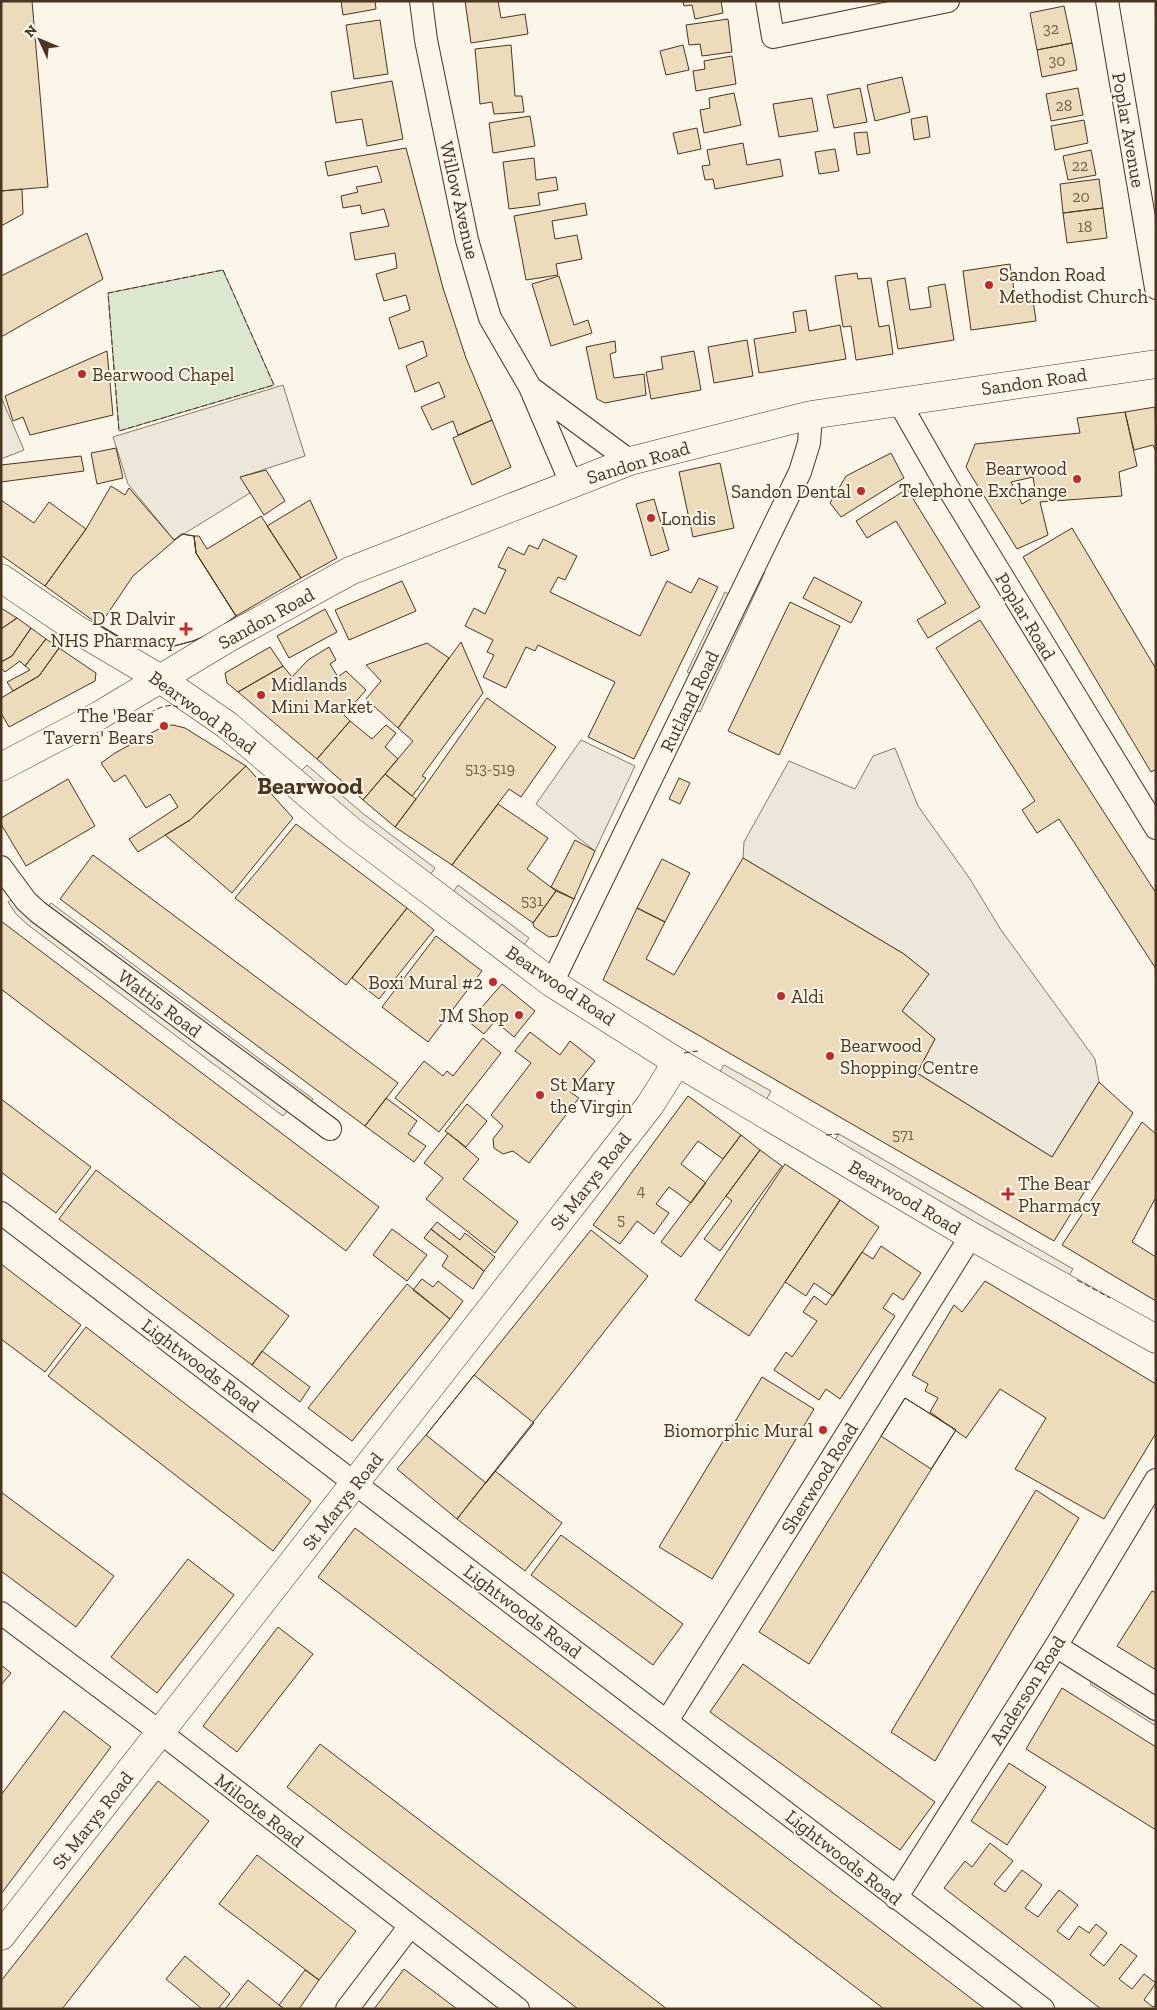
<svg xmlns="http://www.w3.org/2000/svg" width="1157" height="2010" font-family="'Zilla Slab',serif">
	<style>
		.green { fill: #dce7d0; stroke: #887966 }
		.parking { fill: #ede7d9; stroke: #887966 }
		.building { fill: #ecdcbc; stroke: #4a3520; fill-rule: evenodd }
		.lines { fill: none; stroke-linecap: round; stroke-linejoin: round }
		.minor-casing { stroke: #4a3520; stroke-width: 24 }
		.tertiary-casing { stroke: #4a3520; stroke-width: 29 }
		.secondary-casing { stroke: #4a3520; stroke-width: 29 }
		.primary-casing { stroke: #4a3520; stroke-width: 29 }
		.minor { stroke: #fbf6e9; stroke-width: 22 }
		.tertiary { stroke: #fbf6e9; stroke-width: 28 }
		.secondary { stroke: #fbf6e9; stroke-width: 28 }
		.primary { stroke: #fbf6e9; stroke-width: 28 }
		.fence { stroke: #4a3520; stroke-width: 1; stroke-dasharray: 6 2.5; stroke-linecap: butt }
		.poi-dot { fill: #c62828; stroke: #fbf6e9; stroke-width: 2 }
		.labels { text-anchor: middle; stroke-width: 4; stroke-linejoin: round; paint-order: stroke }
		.number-label { font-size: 16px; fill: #725f47 }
		.street-label { font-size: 19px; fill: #4a3520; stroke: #fbf6e9 }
		.poi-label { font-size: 19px; fill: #4a3520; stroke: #fbf6e9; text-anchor: start }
		.district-label { font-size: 24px; font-weight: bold; fill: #4a3520; stroke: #fbf6e9 }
	</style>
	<rect width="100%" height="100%" fill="#fbf6e9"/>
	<path class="green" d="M 223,270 L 274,385 L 119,431 L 108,293 Z"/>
	<path class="parking" d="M 283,385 L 305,456 L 241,477 L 250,493 L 174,540 L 128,484 L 113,437 Z
		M 1,397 L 24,450 L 1,459 Z
		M 759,569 L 765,572 L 700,712 L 693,709 Z
		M 725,592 L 732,596 L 695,675 L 687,672 Z
		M 581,740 L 635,766 L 595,851 L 536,804 Z
		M 895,748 L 918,806 L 970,879 L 1001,930 L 1095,1059 L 1099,1082 L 1052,1157 L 917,1073 L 935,1039 L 902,1011 L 928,974 L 904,954 L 743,858 L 744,842 L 789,761 L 855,789 L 873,756 Z
		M 307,765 L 361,812 L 435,868 L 430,875 L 354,817 L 301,771 Z
		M 458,885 L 529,938 L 524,945 L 453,892 Z
		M 15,897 L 289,1109 L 283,1116 L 28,925 L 16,914 L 8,902 Z
		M 51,903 L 313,1099 L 308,1105 L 46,910 Z
		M 724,1065 L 771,1091 L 765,1102 L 718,1075 Z
		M 839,1134 L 1073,1269 L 1068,1277 L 834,1141 Z
		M 1094,1678 L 1156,1718 L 1156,1726 L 1090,1684 Z"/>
	<path class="building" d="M 1,1 L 32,1 L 48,187 L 1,191 Z
		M 341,1 L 375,1 L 376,9 L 343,15 Z
		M 465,1 L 498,1 L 501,18 L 525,14 L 528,34 L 471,43 Z
		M 683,1 L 721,1 L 723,13 L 695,19 L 692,5 L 684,6 Z
		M 1064,6 L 1072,43 L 1037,50 L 1030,13 Z
		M 728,19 L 732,52 L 702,56 L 700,44 L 689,45 L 686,25 Z
		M 380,20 L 388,74 L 354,79 L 346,25 Z
		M 1072,43 L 1077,70 L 1042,77 L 1037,50 Z
		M 511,45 L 515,96 L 522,96 L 524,112 L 494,114 L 492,102 L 480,104 L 475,49 Z
		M 683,45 L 689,70 L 666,75 L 660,51 Z
		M 732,56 L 736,84 L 696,91 L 693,71 L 705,69 L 704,61 Z
		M 902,77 L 910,112 L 875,121 L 867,85 Z
		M 392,81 L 403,139 L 367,146 L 362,119 L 336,123 L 331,92 Z
		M 860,88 L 867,122 L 834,128 L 827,95 Z
		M 1078,88 L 1083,115 L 1051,121 L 1046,94 Z
		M 734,93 L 741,125 L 704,133 L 700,110 L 710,108 L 709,98 Z
		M 812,98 L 818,131 L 779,137 L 773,104 Z
		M 530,116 L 535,146 L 493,153 L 489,123 Z
		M 927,116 L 930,137 L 914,140 L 911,119 Z
		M 1084,120 L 1088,143 L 1055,150 L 1051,126 Z
		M 697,128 L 701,149 L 678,154 L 673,133 Z
		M 867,132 L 870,153 L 857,155 L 854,133 Z
		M 743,143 L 747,165 L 780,159 L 783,176 L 715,189 L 713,179 L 705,180 L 702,166 L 710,165 L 707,150 Z
		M 406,148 L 443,288 L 466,358 L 492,420 L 458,435 L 453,421 L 432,430 L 421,407 L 445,397 L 439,382 L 415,392 L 406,366 L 427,356 L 423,341 L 399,349 L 389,318 L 410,310 L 406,295 L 384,301 L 376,274 L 397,268 L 395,253 L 355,260 L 350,233 L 389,226 L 384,209 L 362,214 L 360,205 L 343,208 L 341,196 L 358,192 L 356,187 L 382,182 L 377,166 L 328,176 L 325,162 Z
		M 835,149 L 839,171 L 819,174 L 815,152 Z
		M 1091,150 L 1096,175 L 1068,180 L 1063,156 Z
		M 534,158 L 536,180 L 556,177 L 558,190 L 538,193 L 540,205 L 509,209 L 503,162 Z
		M 1099,179 L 1103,208 L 1063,213 L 1060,184 Z
		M 22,189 L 23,214 L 1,226 L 1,191 Z
		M 585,203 L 587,215 L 552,221 L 555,239 L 577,235 L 582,259 L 556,264 L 558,275 L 526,280 L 514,216 Z
		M 1103,208 L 1107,238 L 1067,243 L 1063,213 Z
		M 87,233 L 103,279 L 1,337 L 1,276 Z
		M 1010,264 L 1016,303 L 1033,300 L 1036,321 L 971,330 L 963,271 Z
		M 857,273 L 858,279 L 871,278 L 879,327 L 889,325 L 893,354 L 856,360 L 851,326 L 843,327 L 835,276 Z
		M 559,276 L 574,325 L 588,320 L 592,333 L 551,346 L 532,284 Z
		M 905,278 L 910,310 L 931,307 L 928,287 L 945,284 L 954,340 L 898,349 L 887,281 Z
		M 806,310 L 809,331 L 840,325 L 846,359 L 759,373 L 754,339 L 796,332 L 793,312 Z
		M 747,340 L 753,376 L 714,383 L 708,347 Z
		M 615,341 L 616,352 L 610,354 L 614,378 L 644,374 L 646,395 L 605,403 L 597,399 L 586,347 Z
		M 107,351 L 113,415 L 30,435 L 23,417 L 13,421 L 5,396 Z
		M 694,351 L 701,390 L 651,399 L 646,372 L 663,369 L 661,357 Z
		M 1155,407 L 1156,452 L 1153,445 L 1134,450 L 1125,412 Z
		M 1125,412 L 1137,466 L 1119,472 L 1122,496 L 1040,502 L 1048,535 L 1017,549 L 966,467 L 975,444 L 1080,433 L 1077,418 ZM 1033,477 L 1036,496 L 1022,504 L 1011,482 Z
		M 492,420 L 511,467 L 472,485 L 453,438 Z
		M 116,448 L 123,478 L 97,484 L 91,453 Z
		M 891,453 L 904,478 L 841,517 L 830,503 L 846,476 Z
		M 81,456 L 84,471 L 1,482 L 1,465 Z
		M 720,463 L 734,528 L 693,537 L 679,472 Z
		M 266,470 L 285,501 L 264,515 L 240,477 Z
		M 111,486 L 125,495 L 129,488 L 174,540 L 182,534 L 194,536 L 196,553 L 236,616 L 212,633 L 193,641 L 174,646 L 149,647 L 128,642 L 105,629 L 45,586 L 86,529 Z
		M 907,489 L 980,607 L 928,638 L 917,620 L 946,603 L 896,521 L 867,538 L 856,521 Z
		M 654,499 L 669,550 L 651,556 L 636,504 Z
		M 1,500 L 34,523 L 49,502 L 86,529 L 45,586 L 1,555 Z
		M 310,500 L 337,558 L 301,578 L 267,526 Z
		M 261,516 L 301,578 L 236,616 L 196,553 L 194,536 L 199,536 L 207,549 Z
		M 1072,528 L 1156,669 L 1156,769 L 1151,772 L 1023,557 Z
		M 182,534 L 194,536 L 196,553 L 236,616 L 212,633 L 193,641 L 174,646 L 149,647 L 128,642 L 100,625 L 133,576 Z
		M 543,539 L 577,556 L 565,580 L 558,577 L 550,592 L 640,636 L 667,581 L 691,593 L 699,578 L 718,587 L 634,759 L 588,737 L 615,682 L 538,645 L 535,651 L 526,647 L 506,688 L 483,677 L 494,655 L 487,652 L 493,640 L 465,626 L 474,608 L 485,614 L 506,570 L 498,567 L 508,547 L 524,555 L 529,545 L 538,549 Z
		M 814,577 L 862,602 L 851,623 L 803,598 Z
		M 402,581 L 416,611 L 349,640 L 335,610 Z
		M 790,602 L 840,626 L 779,755 L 728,731 Z
		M 1,608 L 17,618 L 1,629 Z
		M 325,609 L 337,632 L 289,658 L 277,636 Z
		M 17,618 L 31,628 L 12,656 L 1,662 L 1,629 Z
		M 980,620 L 1156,893 L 1156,969 L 1059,819 L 1037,833 L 1022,810 L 1035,801 L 936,648 Z
		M 31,628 L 46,639 L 25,666 L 20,661 L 5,672 L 1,668 L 1,662 L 12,656 Z
		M 46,639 L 59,648 L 39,676 L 13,691 L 7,682 L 30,670 L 25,666 Z
		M 461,642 L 483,693 L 422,776 L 426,778 L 412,796 L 385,774 L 413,741 L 398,728 Z
		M 427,643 L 449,658 L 398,728 L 366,699 L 381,681 L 366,665 Z
		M 270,647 L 283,666 L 238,692 L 227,683 L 225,673 Z
		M 329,647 L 336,660 L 330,664 L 338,677 L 346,671 L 366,690 L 344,715 L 350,721 L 317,759 L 238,692 L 283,666 L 292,677 L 308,660 Z
		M 59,648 L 96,673 L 95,681 L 9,727 L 1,713 L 1,698 L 39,676 Z
		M 487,698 L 556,747 L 521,797 L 509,789 L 452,865 L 395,827 L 416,799 Z
		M 350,721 L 372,739 L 386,725 L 396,733 L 385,747 L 398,759 L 363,800 L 317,759 Z
		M 173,725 L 185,728 L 246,766 L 190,820 L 138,852 L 129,839 L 178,807 L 170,794 L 146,808 L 125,775 L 114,782 L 101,763 L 115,753 L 164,726 Z
		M 246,766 L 293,818 L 232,893 L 165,835 L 190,820 Z
		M 385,774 L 416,799 L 395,827 L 363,800 Z
		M 679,778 L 690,783 L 680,804 L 669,799 Z
		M 68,779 L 95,826 L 26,866 L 1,824 L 1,818 Z
		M 498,804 L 548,838 L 527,869 L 556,891 L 533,923 L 452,865 Z
		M 296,824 L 407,908 L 346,985 L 235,898 Z
		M 575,840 L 595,851 L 574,899 L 551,887 Z
		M 93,855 L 398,1083 L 365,1126 L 60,899 Z
		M 743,858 L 904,954 L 929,974 L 902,1011 L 935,1039 L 917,1073 L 1052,1157 L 1099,1082 L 1133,1113 L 1054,1241 L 603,980 L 637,908 L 665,922 L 646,959 L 674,975 Z
		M 662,859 L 690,873 L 665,922 L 637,908 Z
		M 556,891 L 574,899 L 557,936 L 549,937 L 534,927 L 533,923 Z
		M 407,908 L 434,930 L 379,999 L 352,978 Z
		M 1,921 L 379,1207 L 346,1251 L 1,989 Z
		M 436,936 L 482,971 L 428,1042 L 382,1007 Z
		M 502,984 L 535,1011 L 514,1037 L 495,1021 L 484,1034 L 469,1022 Z
		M 530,1032 L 560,1055 L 570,1041 L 595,1061 L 570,1092 L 579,1098 L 529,1163 L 513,1151 L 503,1154 L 494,1148 L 493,1139 L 503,1126 L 491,1115 L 531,1063 L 515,1051 Z
		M 483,1038 L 501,1053 L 439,1132 L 395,1098 L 424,1061 L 443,1076 L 447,1071 L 453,1076 Z
		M 688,1096 L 741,1135 L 723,1159 L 698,1141 L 681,1164 L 706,1183 L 691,1203 L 669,1187 L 656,1204 L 669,1213 L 654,1234 L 637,1221 L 620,1244 L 593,1225 Z
		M 386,1098 L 417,1121 L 408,1134 L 426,1146 L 414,1162 L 365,1126 Z
		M 1,1099 L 91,1167 L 56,1213 L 1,1172 Z
		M 467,1104 L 487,1121 L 466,1147 L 445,1131 Z
		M 1142,1122 L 1156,1134 L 1156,1197 L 1132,1242 L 1156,1257 L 1156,1301 L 1062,1245 Z
		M 448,1133 L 479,1159 L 463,1179 L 518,1222 L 495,1253 L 426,1199 L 443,1178 L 424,1163 Z
		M 741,1135 L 760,1150 L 681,1257 L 661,1242 Z
		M 760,1150 L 782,1166 L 720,1251 L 704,1239 L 732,1201 L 726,1196 Z
		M 785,1164 L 840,1200 L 749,1336 L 695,1300 Z
		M 96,1170 L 289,1316 L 252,1365 L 59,1219 Z
		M 840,1200 L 879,1227 L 833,1296 L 814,1283 L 806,1296 L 785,1282 Z
		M 437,1222 L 460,1240 L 465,1233 L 495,1257 L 484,1271 L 431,1229 Z
		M 392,1229 L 427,1255 L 407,1281 L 373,1255 Z
		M 431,1229 L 484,1271 L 473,1289 L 442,1266 L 448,1256 L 424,1238 Z
		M 591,1230 L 648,1276 L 457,1519 L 397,1469 L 426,1435 Z
		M 881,1246 L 921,1273 L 903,1300 L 893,1293 L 883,1308 L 895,1316 L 840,1399 L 826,1389 L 819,1400 L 774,1370 L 786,1352 L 792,1357 L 817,1321 L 803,1312 L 814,1296 L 826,1305 L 862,1252 L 873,1259 Z
		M 1,1264 L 81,1325 L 45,1372 L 1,1339 Z
		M 422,1279 L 433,1287 L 438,1281 L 463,1301 L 450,1319 L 413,1290 Z
		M 985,1281 L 1156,1384 L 1156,1433 L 1104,1519 L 1015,1469 L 1046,1418 L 1000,1389 L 966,1438 L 930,1412 L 938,1398 L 925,1391 L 928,1384 L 912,1375 L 954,1305 L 962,1312 Z
		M 407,1284 L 450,1319 L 352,1441 L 308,1408 Z
		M 86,1327 L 311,1501 L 273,1551 L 48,1376 Z
		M 262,1351 L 310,1387 L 300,1402 L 252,1365 Z
		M 474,1375 L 534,1423 L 486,1483 L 426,1435 Z
		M 762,1377 L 814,1409 L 712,1579 L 659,1547 Z
		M 905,1398 L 956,1430 L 809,1664 L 759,1632 Z
		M 905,1398 L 956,1430 L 931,1469 L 881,1436 Z
		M 495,1471 L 562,1523 L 525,1571 L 457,1519 Z
		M 1036,1490 L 1079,1518 L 935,1761 L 891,1732 Z
		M 1,1492 L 114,1576 L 76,1627 L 1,1571 Z
		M 355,1528 L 985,2009 L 884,2009 L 318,1577 Z
		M 561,1535 L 683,1624 L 653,1665 L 531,1575 Z
		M 188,1559 L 234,1595 L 157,1693 L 111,1657 Z
		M 1152,1591 L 1156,1593 L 1156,1670 L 1117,1646 Z
		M 278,1627 L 313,1654 L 237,1752 L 203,1726 Z
		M 743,1664 L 935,1802 L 900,1850 L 710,1712 Z
		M 1,1665 L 11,1673 L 1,1685 Z
		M 1062,1688 L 1156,1747 L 1156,1830 L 1026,1749 Z
		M 64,1711 L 111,1747 L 1,1894 L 1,1795 Z
		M 320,1744 L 667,2009 L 578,2009 L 287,1787 Z
		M 1009,1763 L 1046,1787 L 1007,1845 L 971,1821 Z
		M 158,1781 L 209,1821 L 62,2009 L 1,2009 L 1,1981 Z
		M 990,1843 L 1013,1861 L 994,1884 L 1005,1892 L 1022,1870 L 1042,1885 L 1025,1908 L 1038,1917 L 1059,1890 L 1078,1905 L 1057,1931 L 1069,1940 L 1079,1926 L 1089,1933 L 1096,1924 L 1107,1933 L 1090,1955 L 1104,1966 L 1121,1944 L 1137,1956 L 1119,1979 L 1132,1989 L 1144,1974 L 1156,1983 L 1144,2000 L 1153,2007 L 1156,2004 L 1156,2009 L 1101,2009 L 944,1888 L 965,1861 L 972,1867 Z
		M 257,1855 L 356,1931 L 319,1980 L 219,1904 Z
		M 185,1956 L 230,1994 L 218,2009 L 202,2009 L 166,1979 Z
		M 404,1969 L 457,2009 L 374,2009 Z
		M 305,1970 L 319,1980 L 299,2009 L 284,2009 L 279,2005 Z
		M 248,1980 L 279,2005 L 284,2009 L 225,2009 Z"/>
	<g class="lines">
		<defs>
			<path id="minor" d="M 421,1 L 426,40 L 467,240 L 490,318 L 530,387 L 571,483
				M 767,1 L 773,37 L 948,1
				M 1107,1 L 1156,288
				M 531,388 L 630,461
				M 899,402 L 947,486 L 1156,828
				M 1,867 L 26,901 L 38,912 L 330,1129
				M 552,983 L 800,472 L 809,443 L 811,415
				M 1,1213 L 1043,2009
				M 1,1613 L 160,1732 L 518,2009
				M 1056,1646 L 1156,1709
				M 667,1721 L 971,1236
				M 896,1898 L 1056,1646 L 1156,1480
				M 347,2009 L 410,1926"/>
			<path id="tertiary" d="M 1,1936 L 650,1105 L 677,1062"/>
			<path id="secondary" d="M 1,767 L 100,715 L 228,638 L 350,571 L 630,461 L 811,415 L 1156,364"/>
			<path id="primary" d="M 1,578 L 76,629 L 159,678 L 227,725 L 351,831 L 552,983 L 677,1062 L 971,1236 L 1156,1339"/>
		</defs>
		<use href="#minor" class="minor-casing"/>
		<use href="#tertiary" class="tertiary-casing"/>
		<use href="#secondary" class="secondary-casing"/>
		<use href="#primary" class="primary-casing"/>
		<use href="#minor" class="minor"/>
		<use href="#tertiary" class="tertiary"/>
		<use href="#secondary" class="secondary"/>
		<use href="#primary" class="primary"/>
		<path class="fence" d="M 223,270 L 274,385 L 119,431 L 108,293 Z
			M 135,722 C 147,715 164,701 178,707
			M 684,1053 L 698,1051
			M 826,1135 L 839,1134
			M 1077,1280 L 1110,1298"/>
	</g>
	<g class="poi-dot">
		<circle cx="989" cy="285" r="5"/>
		<circle cx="82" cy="374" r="5"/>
		<circle cx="1077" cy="479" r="5"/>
		<circle cx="861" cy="491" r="5"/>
		<circle cx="651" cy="518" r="5"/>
		<path d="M183.5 621.5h5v5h5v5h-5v5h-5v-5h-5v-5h5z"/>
		<circle cx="261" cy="695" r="5"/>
		<circle cx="164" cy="726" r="5"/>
		<circle cx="493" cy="982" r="5"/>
		<circle cx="781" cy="996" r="5"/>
		<circle cx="519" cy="1015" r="5"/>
		<circle cx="830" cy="1056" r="5"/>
		<circle cx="540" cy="1095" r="5"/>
		<path d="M1005.5 1186.5h5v5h5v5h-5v5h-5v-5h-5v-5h5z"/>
		<circle cx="823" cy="1430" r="5"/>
	</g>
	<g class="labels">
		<g class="number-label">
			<text x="1051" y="34">32</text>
			<text x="1057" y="66">30</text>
			<text x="1064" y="111">28</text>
			<text x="1080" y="171">22</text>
			<text x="1081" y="202">20</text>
			<text x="1085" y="232">18</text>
			<text x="490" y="774">513-519</text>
			<text x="532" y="906">531</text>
			<text x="903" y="1140">571</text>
			<text x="641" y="1196">4</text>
			<text x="621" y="1225">5</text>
		</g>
		<g class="street-label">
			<text transform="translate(1129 130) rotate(80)" y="7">Poplar Avenue</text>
			<text transform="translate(460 200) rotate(77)" y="7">Willow Avenue</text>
			<text transform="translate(1034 381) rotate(-8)" y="7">Sandon Road</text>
			<text transform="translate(638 462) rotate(-17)" y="7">Sandon Road</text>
			<text transform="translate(1026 616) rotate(59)" y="7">Poplar Road</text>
			<text transform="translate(266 618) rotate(-29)" y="7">Sandon Road</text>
			<text transform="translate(689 701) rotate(-64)" y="7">Rutland Road</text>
			<text transform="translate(203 712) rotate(36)" y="7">Bearwood Road</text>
			<text transform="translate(561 985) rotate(34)" y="7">Bearwood Road</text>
			<text transform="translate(160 1003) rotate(37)" y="7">Wattis Road</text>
			<text transform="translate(590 1181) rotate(-52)" y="7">St Marys Road</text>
			<text transform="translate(905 1197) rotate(31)" y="7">Bearwood Road</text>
			<text transform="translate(201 1365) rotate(37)" y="7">Lightwoods Road</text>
			<text transform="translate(819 1478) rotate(-58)" y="7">Sherwood Road</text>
			<text transform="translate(342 1501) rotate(-52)" y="7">St Marys Road</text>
			<text transform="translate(523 1611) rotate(37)" y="7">Lightwoods Road</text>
			<text transform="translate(1027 1690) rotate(-58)" y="7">Anderson Road</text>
			<text transform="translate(260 1810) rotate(38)" y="7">Milcote Road</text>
			<text transform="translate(92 1820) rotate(-52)" y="7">St Marys Road</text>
			<text transform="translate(844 1857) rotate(38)" y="7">Lightwoods Road</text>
		</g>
		<g class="poi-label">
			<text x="999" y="281">Sandon Road<tspan x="999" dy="22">Methodist Church</tspan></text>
			<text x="92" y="381">Bearwood Chapel</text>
			<text x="1067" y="475" text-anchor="end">Bearwood<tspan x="1067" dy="22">Telephone Exchange</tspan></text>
			<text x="851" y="498" text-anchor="end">Sandon Dental</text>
			<text x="661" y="525">Londis</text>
			<text x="176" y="625" text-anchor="end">D R Dalvir<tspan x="176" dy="22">NHS Pharmacy</tspan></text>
			<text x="271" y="691">Midlands<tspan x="271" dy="22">Mini Market</tspan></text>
			<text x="154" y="722" text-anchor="end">The 'Bear<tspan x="154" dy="22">Tavern' Bears</tspan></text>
			<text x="483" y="989" text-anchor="end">Boxi Mural #2</text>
			<text x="791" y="1003">Aldi</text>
			<text x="509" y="1022" text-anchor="end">JM Shop</text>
			<text x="840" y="1052">Bearwood<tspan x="840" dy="22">Shopping Centre</tspan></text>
			<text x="550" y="1091">St Mary<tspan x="550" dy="22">the Virgin</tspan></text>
			<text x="1018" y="1190">The Bear<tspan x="1018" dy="22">Pharmacy</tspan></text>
			<text x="813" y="1437" text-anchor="end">Biomorphic Mural</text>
		</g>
		<g class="district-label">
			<text x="310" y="794">Bearwood</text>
		</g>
	</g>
	<rect width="1157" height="2010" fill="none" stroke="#4a3520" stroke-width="5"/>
	<g transform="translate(40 40) rotate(314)" stroke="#fbf6e9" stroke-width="4" paint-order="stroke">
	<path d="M0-4L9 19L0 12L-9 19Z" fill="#4a3520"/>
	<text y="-8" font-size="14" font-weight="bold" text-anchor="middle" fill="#4a3520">N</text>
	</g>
</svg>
